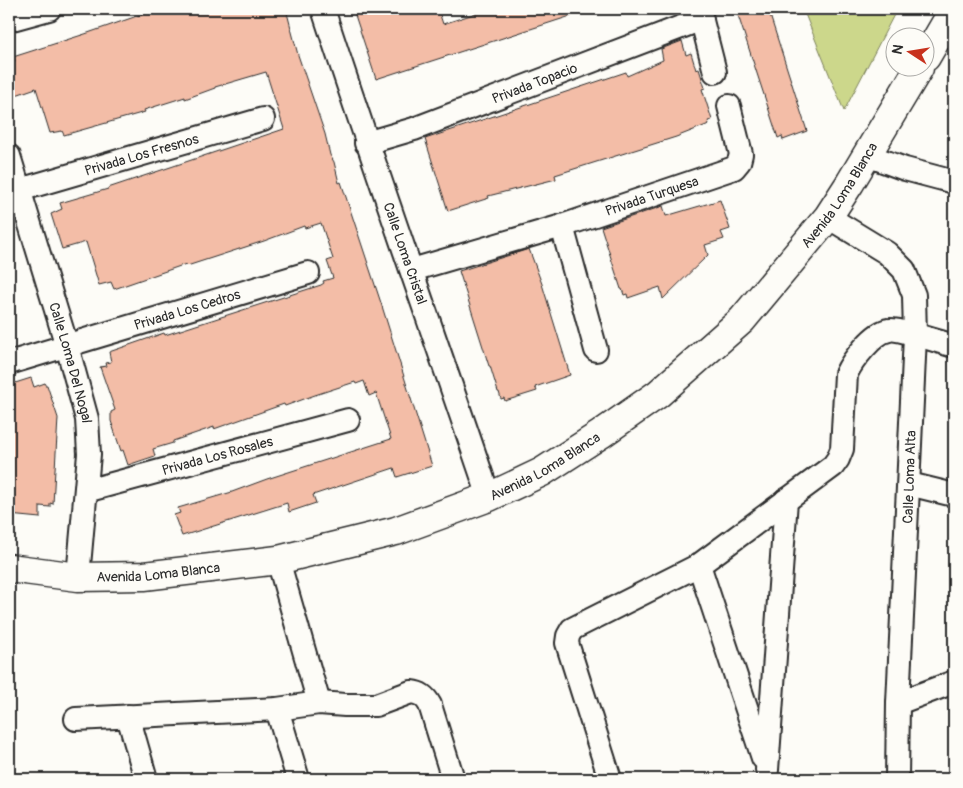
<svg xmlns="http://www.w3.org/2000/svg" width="963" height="788" font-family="Pangolin,sans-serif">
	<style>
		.green { fill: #ccd78b; stroke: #7c815b }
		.building { fill: #f3bda7; stroke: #2b2b2b }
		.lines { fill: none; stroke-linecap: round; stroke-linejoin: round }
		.street-casing { stroke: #2b2b2b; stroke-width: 26 }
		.secondary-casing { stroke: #2b2b2b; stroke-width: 31 }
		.street { stroke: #fdfcf7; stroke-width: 22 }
		.secondary { stroke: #fdfcf7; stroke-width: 28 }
		.labels { text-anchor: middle; stroke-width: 4.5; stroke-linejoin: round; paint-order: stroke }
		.street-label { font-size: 14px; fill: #2b2b2b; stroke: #fdfcf7 }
	</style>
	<rect width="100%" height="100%" fill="#fdfcf7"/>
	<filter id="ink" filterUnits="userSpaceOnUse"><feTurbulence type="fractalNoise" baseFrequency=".02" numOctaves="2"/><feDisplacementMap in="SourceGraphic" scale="10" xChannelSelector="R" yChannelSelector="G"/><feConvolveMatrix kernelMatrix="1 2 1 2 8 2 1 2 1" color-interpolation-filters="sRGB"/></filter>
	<g filter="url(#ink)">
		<path class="green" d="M 803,9 L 897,9 L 844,111 Z"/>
		<path class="building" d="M 153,9 L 286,9 L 298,55 L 325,134 L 330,155 L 334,162 L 339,183 L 341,182 L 381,303 L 432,466 L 397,477 L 394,468 L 313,495 L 316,503 L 289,512 L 287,503 L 182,536 L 174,515 L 180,513 L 178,508 L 232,492 L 267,479 L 391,439 L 376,393 L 369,396 L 364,381 L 356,384 L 355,382 L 315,395 L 285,406 L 284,404 L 214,429 L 214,427 L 173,441 L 173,443 L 153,449 L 155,456 L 128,465 L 123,450 L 121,451 L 111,421 L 111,412 L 115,410 L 100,367 L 107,366 L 106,363 L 111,362 L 109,352 L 164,333 L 165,335 L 321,285 L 324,283 L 323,281 L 333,278 L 327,261 L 333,259 L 321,223 L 305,228 L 304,226 L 264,241 L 187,266 L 186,264 L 114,289 L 111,282 L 99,285 L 86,242 L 62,249 L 51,214 L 62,209 L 60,203 L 108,189 L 108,188 L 284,129 L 266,72 L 215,87 L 215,88 L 185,99 L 185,97 L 144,110 L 145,112 L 64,135 L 62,131 L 50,133 L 36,88 L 13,96 L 9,82 L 9,64 L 15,61 L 13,57 L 85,34 L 143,14 L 142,12 Z
			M 353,9 L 438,9 L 443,24 L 489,9 L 579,9 L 580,13 L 376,79 Z
			M 736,9 L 768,9 L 807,131 L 783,140 L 782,136 L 778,138 Z
			M 682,41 L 686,55 L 691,53 L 696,70 L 699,69 L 705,88 L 702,89 L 712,120 L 708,121 L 709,124 L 676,137 L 555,175 L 556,179 L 488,196 L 489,198 L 448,211 L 425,139 L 626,72 L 627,76 L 663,60 L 661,49 Z
			M 720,200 L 730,229 L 721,232 L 724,239 L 705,245 L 708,255 L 663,299 L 660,287 L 628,298 L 627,294 L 624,295 L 622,289 L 621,289 L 601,227 L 663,206 L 666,216 Z
			M 529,249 L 542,284 L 570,375 L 535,387 L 537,391 L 505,401 L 504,398 L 501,399 L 499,392 L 498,392 L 490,366 L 489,366 L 459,271 Z
			M 31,378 L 34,387 L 45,383 L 45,385 L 47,385 L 58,418 L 53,504 L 50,503 L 50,507 L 40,506 L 40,518 L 9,515 L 9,385 Z"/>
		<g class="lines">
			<defs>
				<g id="street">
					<path id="s1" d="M 323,9 C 376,172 434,334 489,497"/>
					<path d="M 699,9 L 715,72"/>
					<path d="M 9,20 L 49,9"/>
					<path id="s2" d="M 366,143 L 414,129 L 702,19"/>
					<path d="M 867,155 L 905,169 L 954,182"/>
					<path id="s3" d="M 9,156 L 67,346 L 87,419 L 89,454 L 78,577"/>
					<path id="s4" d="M 9,193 L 263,119"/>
					<path d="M 828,217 L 887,253 L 904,270 L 914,295 L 915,336 L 898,703 L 897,779"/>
					<path d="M 562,226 L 596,350"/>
					<path id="s5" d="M 412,270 L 562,226 L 734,168 L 739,162 L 741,154 L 729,106"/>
					<path id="s6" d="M 9,363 L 308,273"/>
					<path d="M 909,484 L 954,495"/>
					<path id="s7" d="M 86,491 L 348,420"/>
					<path d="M 278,560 L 319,703"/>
					<path d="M 699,565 L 763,758"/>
					<path d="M 898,703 L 954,682"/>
					<path d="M 277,709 L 298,779"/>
					<path d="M 128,716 L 146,779"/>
					<path d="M 76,719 L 277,709 L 319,703 L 345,705 L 376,705 L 411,692 C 420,693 425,696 430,705 L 453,779"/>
					<path d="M 767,770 L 786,500"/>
					<path d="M 610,779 L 567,643 L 568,636 L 572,629 L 699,565 L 833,466 L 838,459 L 842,449 L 846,374 C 852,361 874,332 889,330 C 897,328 943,343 954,346"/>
				</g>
				<g id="secondary">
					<path d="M 926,57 L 954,9"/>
					<path id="s8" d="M 9,568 L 78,577 L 144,576 L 278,560 L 396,531 L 489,497 L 542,472 L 601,434 L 658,394 L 742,320 L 828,217 L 850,183 L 919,68"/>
				</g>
			</defs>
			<use href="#street" class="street-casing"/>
			<use href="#secondary" class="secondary-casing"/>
			<use href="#street" class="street"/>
			<use href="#secondary" class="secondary"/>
		</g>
	</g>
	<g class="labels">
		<g class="street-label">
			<text dy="5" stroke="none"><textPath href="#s2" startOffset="179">Privada Topacio</textPath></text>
			<text dy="5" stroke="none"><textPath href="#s4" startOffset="138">Privada Los Fresnos</textPath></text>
			<text dy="5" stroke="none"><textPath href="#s8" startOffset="960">Avenida Loma Blanca</textPath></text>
			<text dy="5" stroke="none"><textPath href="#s5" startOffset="251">Privada Turquesa</textPath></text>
			<text dy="5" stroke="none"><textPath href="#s1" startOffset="258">Calle Loma Cristal</textPath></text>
			<text dy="5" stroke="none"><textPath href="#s6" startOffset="186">Privada Los Cedros</textPath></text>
			<text dy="5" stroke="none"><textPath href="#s3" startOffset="216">Calle Loma Del Nogal</textPath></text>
			<text dy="5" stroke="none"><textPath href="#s7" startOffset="136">Privada Los Rosales</textPath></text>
			<text dy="5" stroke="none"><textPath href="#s8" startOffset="555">Avenida Loma Blanca</textPath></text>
			<text transform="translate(909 477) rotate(-88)" y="5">Calle Loma Alta</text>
			<text dy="5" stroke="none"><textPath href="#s8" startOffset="150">Avenida Loma Blanca</textPath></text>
		</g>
	</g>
	<rect width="963" height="788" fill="none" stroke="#fdfcf7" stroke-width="30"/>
	<rect x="15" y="15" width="933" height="758" fill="none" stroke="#2b2b2b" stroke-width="2" filter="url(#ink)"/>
	<g transform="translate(910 52) rotate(282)"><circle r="24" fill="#fdfcf7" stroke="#a9a8a5"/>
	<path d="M0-4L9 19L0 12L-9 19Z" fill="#c8321e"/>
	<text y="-8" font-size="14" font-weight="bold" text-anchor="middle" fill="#2b2b2b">N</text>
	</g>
</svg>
